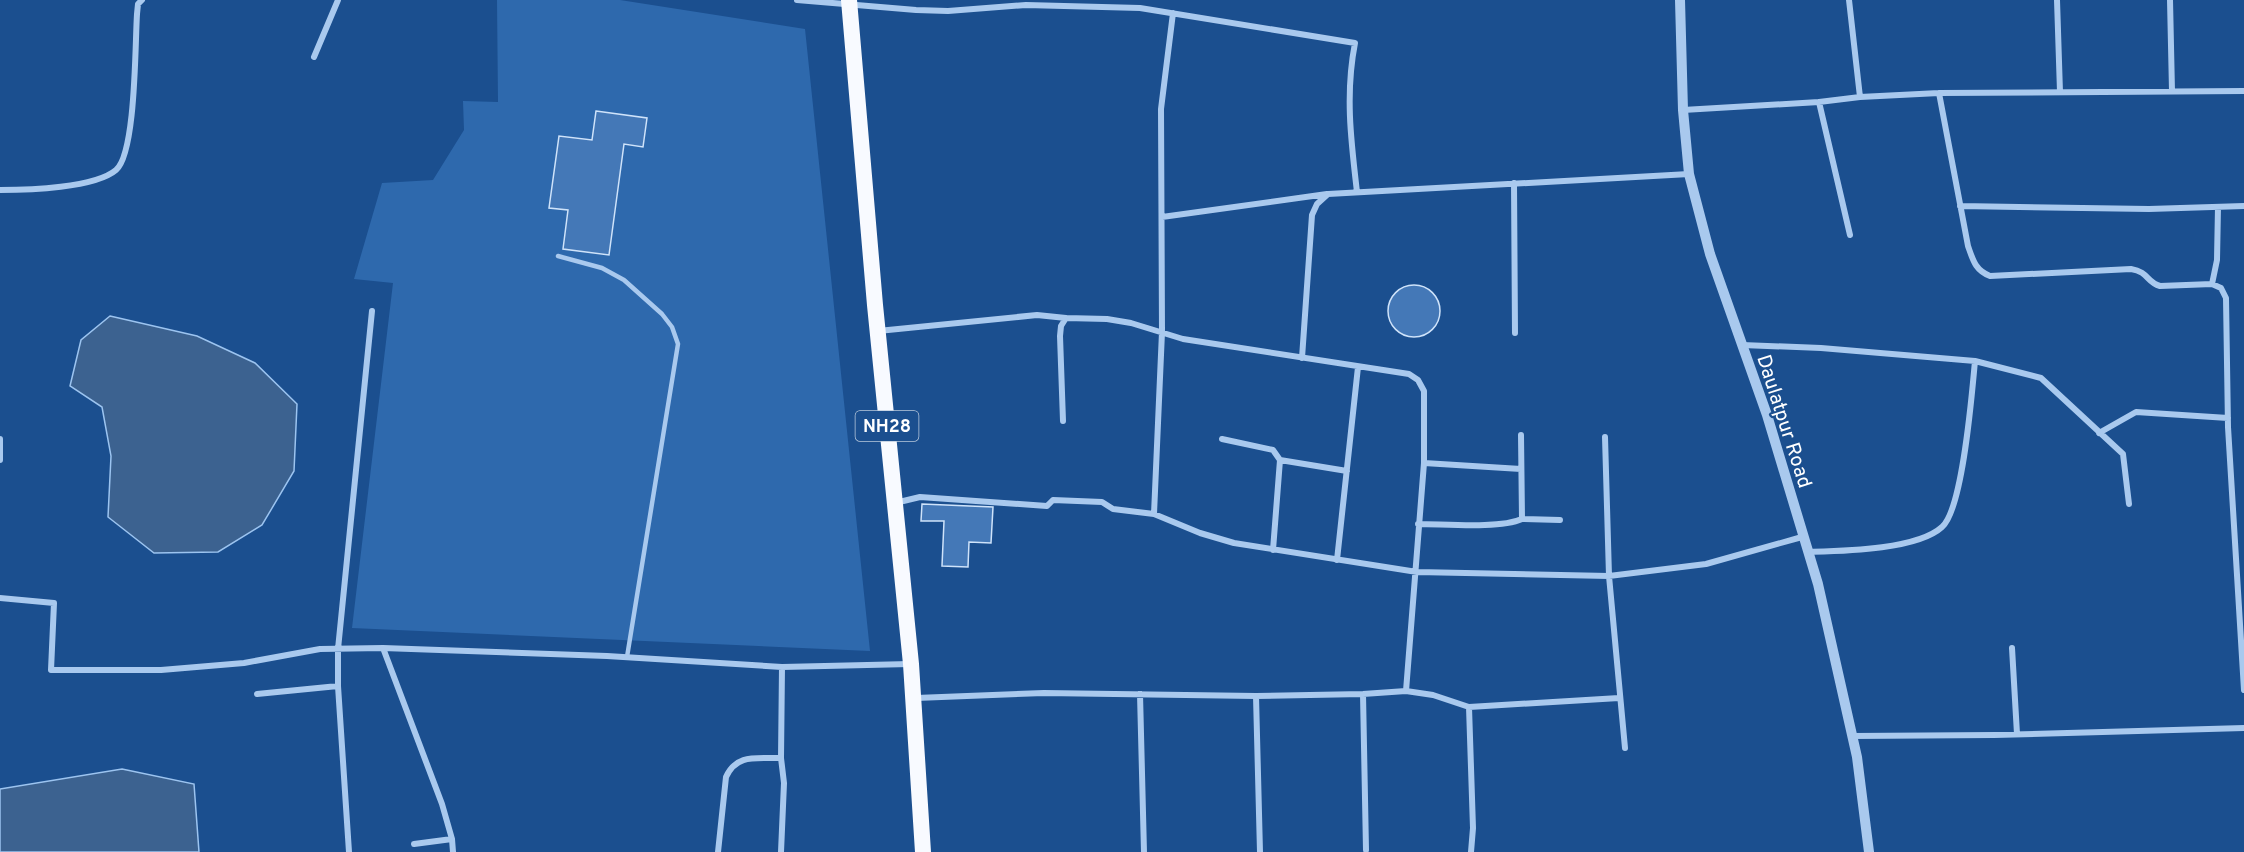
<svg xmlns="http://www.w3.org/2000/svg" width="2244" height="852" font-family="Overpass,sans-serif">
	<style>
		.green { fill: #2e69ad }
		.water { fill: #3c6290; stroke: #9cc4f0; stroke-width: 1.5 }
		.building { fill: #4478b7; stroke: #cfe3fa; stroke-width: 1.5 }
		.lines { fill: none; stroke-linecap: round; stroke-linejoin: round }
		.service { stroke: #a9c9ee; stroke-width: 4.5 }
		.minor { stroke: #a9c9ee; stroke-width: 6 }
		.tertiary { stroke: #a9c9ee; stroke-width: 10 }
		.trunk { stroke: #f8faff; stroke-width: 16 }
		.labels { text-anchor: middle; stroke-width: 4.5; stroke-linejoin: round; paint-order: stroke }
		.shield { fill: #1b4f8f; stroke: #bbcadd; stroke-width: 1.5 }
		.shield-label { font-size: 18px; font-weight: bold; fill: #fff }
		.street-label { font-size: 20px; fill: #fff; stroke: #1b4f8f }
	</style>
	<rect width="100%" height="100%" fill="#1b4f8f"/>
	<path class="green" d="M 497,0 L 620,0 L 805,29 L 870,651 L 352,628 L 393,283 L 354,279 L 382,183 L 433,180 L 464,130 L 463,101 L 498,102 Z"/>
	<path class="water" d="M 110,316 L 197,336 L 255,363 L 297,404 L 294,471 L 262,525 L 218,552 L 154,553 L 108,517 L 111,456 L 102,407 L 70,386 L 81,340 Z
		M 122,769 L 194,784 L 199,852 L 0,852 L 0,789 Z"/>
	<path class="building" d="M 596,111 L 647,118 L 643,147 L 624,144 L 609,255 L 563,249 L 568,210 L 549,208 L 559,136 L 592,140 Z
		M1388 311a26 26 0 1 1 52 0a26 26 0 1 1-52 0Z
		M 922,504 L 993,507 L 991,543 L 969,542 L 968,567 L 942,566 L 944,521 L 921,521 Z"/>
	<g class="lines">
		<path class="service" d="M 558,256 L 602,268 L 624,280 L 662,314 L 672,327 L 678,344 L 627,657"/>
		<path class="minor" d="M 797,0 L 916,10 L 948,11 L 1026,5 L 1140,8 L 1355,43 C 1345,94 1351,141 1357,192
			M 1849,0 L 1860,97
			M 2057,0 L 2060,92
			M 2170,0 L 2172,91
			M 1173,13 L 1161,109 L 1162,332 L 1154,514 L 1200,533 L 1234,543 L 1417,572 L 1609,576 L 1706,564 L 1802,537
			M 314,57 L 338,0
			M 1939,93 L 1968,246 C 1973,260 1975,270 1990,276 L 2131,269 C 2149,272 2146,282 2160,286 L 2212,284 L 2221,288 L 2226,298 L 2228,427 L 2244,690
			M 1819,102 L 1850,235
			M 1683,110 L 1819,102 L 1860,97 L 1939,93 L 2244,91
			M 1514,183 L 1515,333
			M 0,190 C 28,190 95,188 116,170 C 136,153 135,44 137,14 L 138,4 L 142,0
			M 1960,206 L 2149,209 L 2244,206
			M 1162,217 L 1327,194
			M 2212,284 L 2217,260 L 2218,207
			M 878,331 L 1037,315 L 1066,318
			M 1742,345 L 1821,348 L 1975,361 L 2041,378 L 2123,454 L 2129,504
			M 1302,358 L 1312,215 L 1317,204 L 1328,194 L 1689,174
			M 1063,421 L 1060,336 L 1061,326 L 1066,318 L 1107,319 L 1131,323 L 1183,339 L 1409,374 L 1418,380 L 1424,391 L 1424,463 L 1406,691
			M 2099,433 L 2136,412 L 2228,418
			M 1605,437 L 1609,576 L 1625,748
			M 0,439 L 0,460
			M 1222,439 L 1273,450 L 1280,460 L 1347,471
			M 1424,463 L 1521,469
			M 895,503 L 920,497 L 1047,506 L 1053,500 L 1102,502 L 1113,509 L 1154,514
			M 1522,519 L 1560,520
			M 1418,524 C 1445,524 1499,529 1522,519 L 1521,435
			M 1273,550 L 1280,460
			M 1808,552 C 1841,551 1917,550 1942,527 C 1963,509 1972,392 1975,361
			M 1337,560 L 1358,367
			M 0,598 L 54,603 L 51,670 L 161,670 L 244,663 L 320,649 L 383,648 L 607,656 L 782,667 L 910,664
			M 383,648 L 442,804 L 452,839 L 414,844
			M 2012,648 L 2017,734
			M 257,694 L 338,686
			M 1140,694 L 1144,852
			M 1363,694 L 1366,850
			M 1256,696 L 1260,852
			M 916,698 L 1044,693 L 1256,696 L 1363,694 L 1406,691 L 1433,695 L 1469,707 L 1619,698
			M 1469,707 L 1473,828 L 1471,852
			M 1852,736 L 1994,735 L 2244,728
			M 452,839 L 453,852
			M 349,852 L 338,686 L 338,649 L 372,311
			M 718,852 L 726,777 C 737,753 757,759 781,758
			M 781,852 L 784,783 L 781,758 L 782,667"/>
		<path class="tertiary" d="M 1680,0 L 1683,110 L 1689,174 L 1710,254 L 1767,415 L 1818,584 L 1857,757 L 1869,852"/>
		<path class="trunk" d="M 849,0 L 875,305 L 911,664 L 923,852"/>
	</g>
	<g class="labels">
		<rect class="shield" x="855.5" y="411" width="63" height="30" rx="4.5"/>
		<g class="shield-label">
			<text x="887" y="432">NH28</text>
		</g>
		<g class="street-label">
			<text transform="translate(1785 421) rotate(72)" y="7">Daulatpur Road</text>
		</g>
	</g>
</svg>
